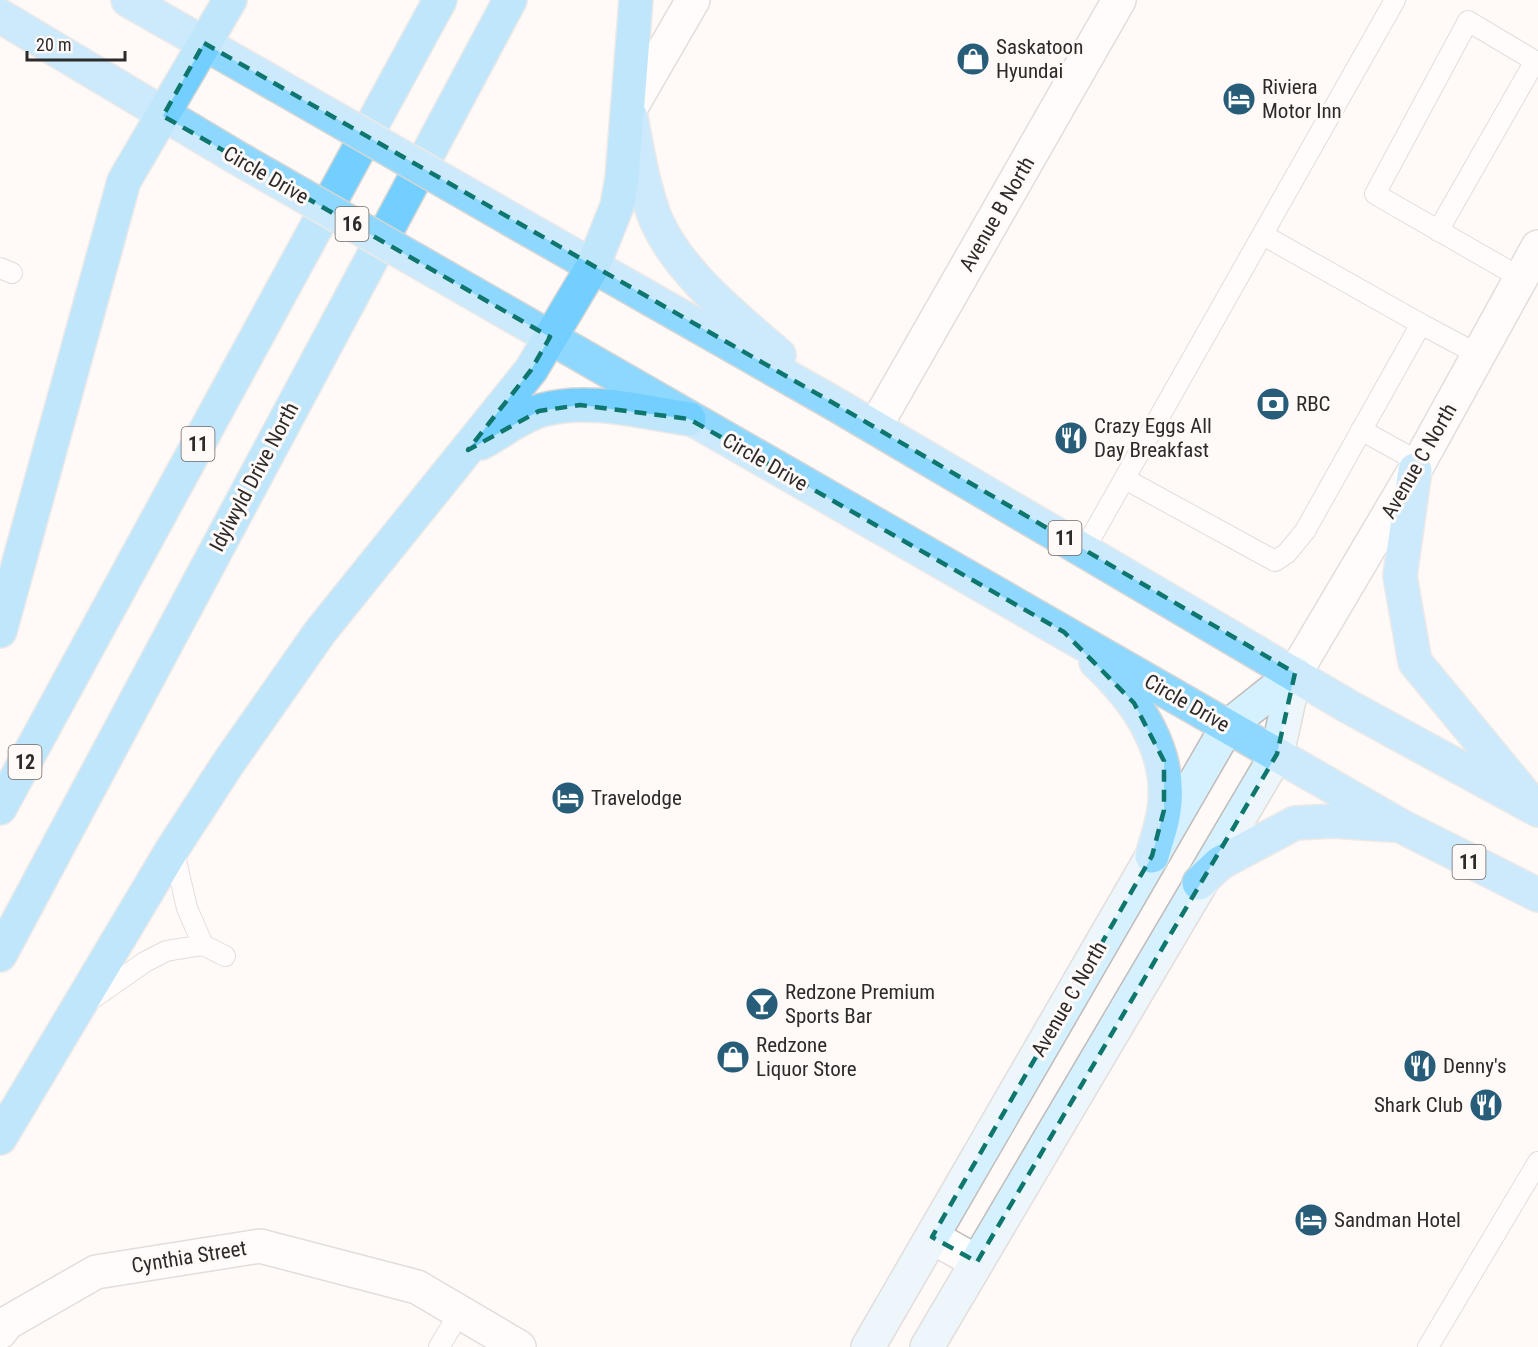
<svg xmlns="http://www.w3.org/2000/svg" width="1538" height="1347" font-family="'Roboto Condensed',sans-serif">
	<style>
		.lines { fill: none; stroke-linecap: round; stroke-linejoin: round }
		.service-casing { stroke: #c0bbb8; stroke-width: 22 }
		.minor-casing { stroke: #c0bbb8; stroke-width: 36 }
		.secondary-casing { stroke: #c0bbb8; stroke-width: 36 }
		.trunk-casing { stroke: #d5d5d4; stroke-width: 36 }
		.motorway-casing { stroke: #d5d5d4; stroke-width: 36 }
		.service { stroke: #fff; stroke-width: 20 }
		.minor { stroke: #fff; stroke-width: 33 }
		.secondary { stroke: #d5f1ff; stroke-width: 33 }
		.trunk { stroke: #8ed8ff; stroke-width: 33 }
		.motorway { stroke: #72cfff; stroke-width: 33 }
		.trunk-bridge-casing { stroke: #d5d5d4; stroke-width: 36; stroke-linecap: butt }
		.trunk-bridge { stroke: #8ed8ff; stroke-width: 33 }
		.marked { fill: none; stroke: #0f766e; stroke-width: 4.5; stroke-dasharray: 12 8; stroke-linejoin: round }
		.labels { text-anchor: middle; stroke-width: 6; stroke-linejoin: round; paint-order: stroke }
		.shield { fill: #fff9f7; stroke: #6c6968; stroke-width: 1.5 }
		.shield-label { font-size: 20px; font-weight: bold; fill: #2d2b2a }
		.poi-label { font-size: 21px; fill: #2d2b2a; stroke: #fff9f7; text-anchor: start }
		.street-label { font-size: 21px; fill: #2d2b2a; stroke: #fff9f7 }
	</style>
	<rect width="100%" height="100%" fill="#fff9f7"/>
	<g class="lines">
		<defs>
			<path id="service" d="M 1438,231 L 1535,61 L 1468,21 L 1375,194 L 1521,278
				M 0,268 L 12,273
				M 1421,324 L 1479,355
				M 1361,430 L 1419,462
				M 1125,479 L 1275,561 L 1287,553 L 1305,531 L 1421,324 L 1263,235
				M 1084,550 L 1395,0
				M 173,848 L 187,908 L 203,945
				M 89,1001 L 145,962 L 166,951 L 203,945 L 225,956
				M 439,1347 L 460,1312
				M 1428,1347 L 1538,1162"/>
			<path id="minor" d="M 630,109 L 693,0
				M 875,427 L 1119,0
				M 1295,673 L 1415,470 L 1538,247
				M 932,1237 L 977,1262
				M 0,1332 L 7,1323 L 96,1272 L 260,1246 L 417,1287 L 519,1347"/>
			<path id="secondary" d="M 868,1347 L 1227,727 L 1295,673
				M 927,1347 L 1277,754 L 1295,673"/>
			<path id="trunk" d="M 128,0 L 275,84
				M 0,16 L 234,156
				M 631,117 C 637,149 642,181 653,212 C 672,267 736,318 779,355
				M 512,220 L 835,404 L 1351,708 L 1538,810
				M 471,292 L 1401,826 L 1538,895
				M 1415,470 L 1400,576 L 1415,662 L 1528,799
				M 1096,662 C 1137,700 1173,752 1164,811 C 1162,826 1156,841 1152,856
				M 1199,883 L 1220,863 L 1295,823 L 1333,821 L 1392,825"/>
			<path id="motorway" d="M 481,443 C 500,433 521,416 542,410 C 589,397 642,412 689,419
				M 0,631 L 124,181 L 230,0
				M 0,808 L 440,0
				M 0,955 L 510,0
				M 0,1138 L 173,848 L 229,762 L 320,632 L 531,370 L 593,266 L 617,206 L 622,178 L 636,0"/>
		</defs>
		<use href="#service" class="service-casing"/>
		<use href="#minor" class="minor-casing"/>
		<use href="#secondary" class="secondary-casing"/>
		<use href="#trunk" class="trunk-casing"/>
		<use href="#motorway" class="motorway-casing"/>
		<use href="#service" class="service"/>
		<use href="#minor" class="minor"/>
		<use href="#secondary" class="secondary"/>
		<use href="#trunk" class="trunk"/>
		<use href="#motorway" class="motorway"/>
		<defs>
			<path id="trunk-bridge" d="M 275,84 L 512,220
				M 234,156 L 471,292"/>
		</defs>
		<use href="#trunk-bridge" class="trunk-bridge-casing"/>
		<use href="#trunk-bridge" class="trunk-bridge"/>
	</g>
	<path d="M0 0H1538V1347H0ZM 204,43 L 835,404 L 1295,673 L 1277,754 L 977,1262 L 932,1237 L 1152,856 L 1164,810 L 1164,761 L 1134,703 L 1064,632 L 689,419 L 580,405 L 539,411 L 468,450 L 531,370 L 550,337 L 163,116 Z" fill="#fff9f7" fill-opacity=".55" fill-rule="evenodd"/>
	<path class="marked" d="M 204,43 L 835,404 L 1295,673 L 1277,754 L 977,1262 L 932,1237 L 1152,856 L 1164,810 L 1164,761 L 1134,703 L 1064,632 L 689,419 L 580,405 L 539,411 L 468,450 L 531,370 L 550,337 L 163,116 Z"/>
	<defs>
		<symbol id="shop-disc" viewBox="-11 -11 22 22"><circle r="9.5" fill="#275d79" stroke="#fff9f7"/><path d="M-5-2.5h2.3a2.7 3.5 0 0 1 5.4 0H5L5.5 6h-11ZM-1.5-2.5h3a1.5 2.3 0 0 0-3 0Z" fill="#fff"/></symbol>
		<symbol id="hotel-disc" viewBox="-11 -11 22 22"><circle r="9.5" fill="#275d79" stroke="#fff9f7"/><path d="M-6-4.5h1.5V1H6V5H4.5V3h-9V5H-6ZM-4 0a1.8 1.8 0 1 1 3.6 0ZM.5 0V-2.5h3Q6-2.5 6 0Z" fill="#fff"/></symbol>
		<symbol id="bank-disc" viewBox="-11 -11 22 22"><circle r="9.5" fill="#275d79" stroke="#fff9f7"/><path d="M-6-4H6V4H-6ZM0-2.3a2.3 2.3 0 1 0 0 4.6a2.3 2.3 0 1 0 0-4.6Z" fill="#fff"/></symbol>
		<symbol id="restaurant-disc" viewBox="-11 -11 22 22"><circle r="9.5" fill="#275d79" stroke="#fff9f7"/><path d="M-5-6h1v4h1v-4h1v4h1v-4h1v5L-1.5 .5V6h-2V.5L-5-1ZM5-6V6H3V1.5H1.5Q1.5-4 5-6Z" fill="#fff"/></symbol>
		<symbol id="bar-disc" viewBox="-11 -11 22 22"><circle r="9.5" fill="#275d79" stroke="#fff9f7"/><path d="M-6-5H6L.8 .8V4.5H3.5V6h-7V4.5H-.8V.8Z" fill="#fff"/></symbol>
	</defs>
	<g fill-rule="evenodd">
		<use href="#shop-disc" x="954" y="40" width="38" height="38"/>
		<use href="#hotel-disc" x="1220" y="80" width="38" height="38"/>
		<use href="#bank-disc" x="1254" y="385" width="38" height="38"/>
		<use href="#restaurant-disc" x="1052" y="419" width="38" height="38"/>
		<use href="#hotel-disc" x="549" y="779" width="38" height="38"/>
		<use href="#bar-disc" x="743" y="985" width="38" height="38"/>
		<use href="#shop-disc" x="714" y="1038" width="38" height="38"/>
		<use href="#restaurant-disc" x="1401" y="1047" width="38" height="38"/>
		<use href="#restaurant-disc" x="1467" y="1086" width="38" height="38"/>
		<use href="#hotel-disc" x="1292" y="1201" width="38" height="38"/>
	</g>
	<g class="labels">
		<g class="shield">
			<rect x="335.5" y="207" width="33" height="34" rx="4.5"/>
			<rect x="181.5" y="427" width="33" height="34" rx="4.5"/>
			<rect x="1048.5" y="521" width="33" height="34" rx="4.5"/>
			<rect x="8.5" y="745" width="33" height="34" rx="4.5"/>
			<rect x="1452.5" y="845" width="33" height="34" rx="4.5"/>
		</g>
		<g class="shield-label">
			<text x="352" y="231">16</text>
			<text x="198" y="451">11</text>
			<text x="1065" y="545">11</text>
			<text x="25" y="769">12</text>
			<text x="1469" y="869">11</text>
		</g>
		<g class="poi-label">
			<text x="996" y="54">Saskatoon<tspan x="996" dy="24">Hyundai</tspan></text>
			<text x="1262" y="94">Riviera<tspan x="1262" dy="24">Motor Inn</tspan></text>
			<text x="1296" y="411">RBC</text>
			<text x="1094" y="433">Crazy Eggs All<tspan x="1094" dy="24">Day Breakfast</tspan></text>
			<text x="591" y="805">Travelodge</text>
			<text x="785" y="999">Redzone Premium<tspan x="785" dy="24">Sports Bar</tspan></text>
			<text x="756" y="1052">Redzone<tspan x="756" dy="24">Liquor Store</tspan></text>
			<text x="1443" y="1073">Denny's</text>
			<text x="1463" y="1112" text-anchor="end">Shark Club</text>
			<text x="1334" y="1227">Sandman Hotel</text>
		</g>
		<g class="street-label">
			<text transform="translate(266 175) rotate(30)" y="7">Circle Drive</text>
			<text transform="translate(997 214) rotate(-60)" y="7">Avenue B North</text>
			<text transform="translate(1419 461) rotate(-60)" y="7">Avenue C North</text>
			<text transform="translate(765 462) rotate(30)" y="7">Circle Drive</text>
			<text transform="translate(254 477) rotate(-62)" y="7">Idylwyld Drive North</text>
			<text transform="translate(1187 703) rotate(30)" y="7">Circle Drive</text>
			<text transform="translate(1069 999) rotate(-60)" y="7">Avenue C North</text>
			<text transform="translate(189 1257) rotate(-9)" y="7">Cynthia Street</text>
		</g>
	</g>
	<path d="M27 51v9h98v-9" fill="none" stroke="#2d2b2a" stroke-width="3"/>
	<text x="36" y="51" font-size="18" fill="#2d2b2a" stroke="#fff9f7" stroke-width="4.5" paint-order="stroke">20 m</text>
</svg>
